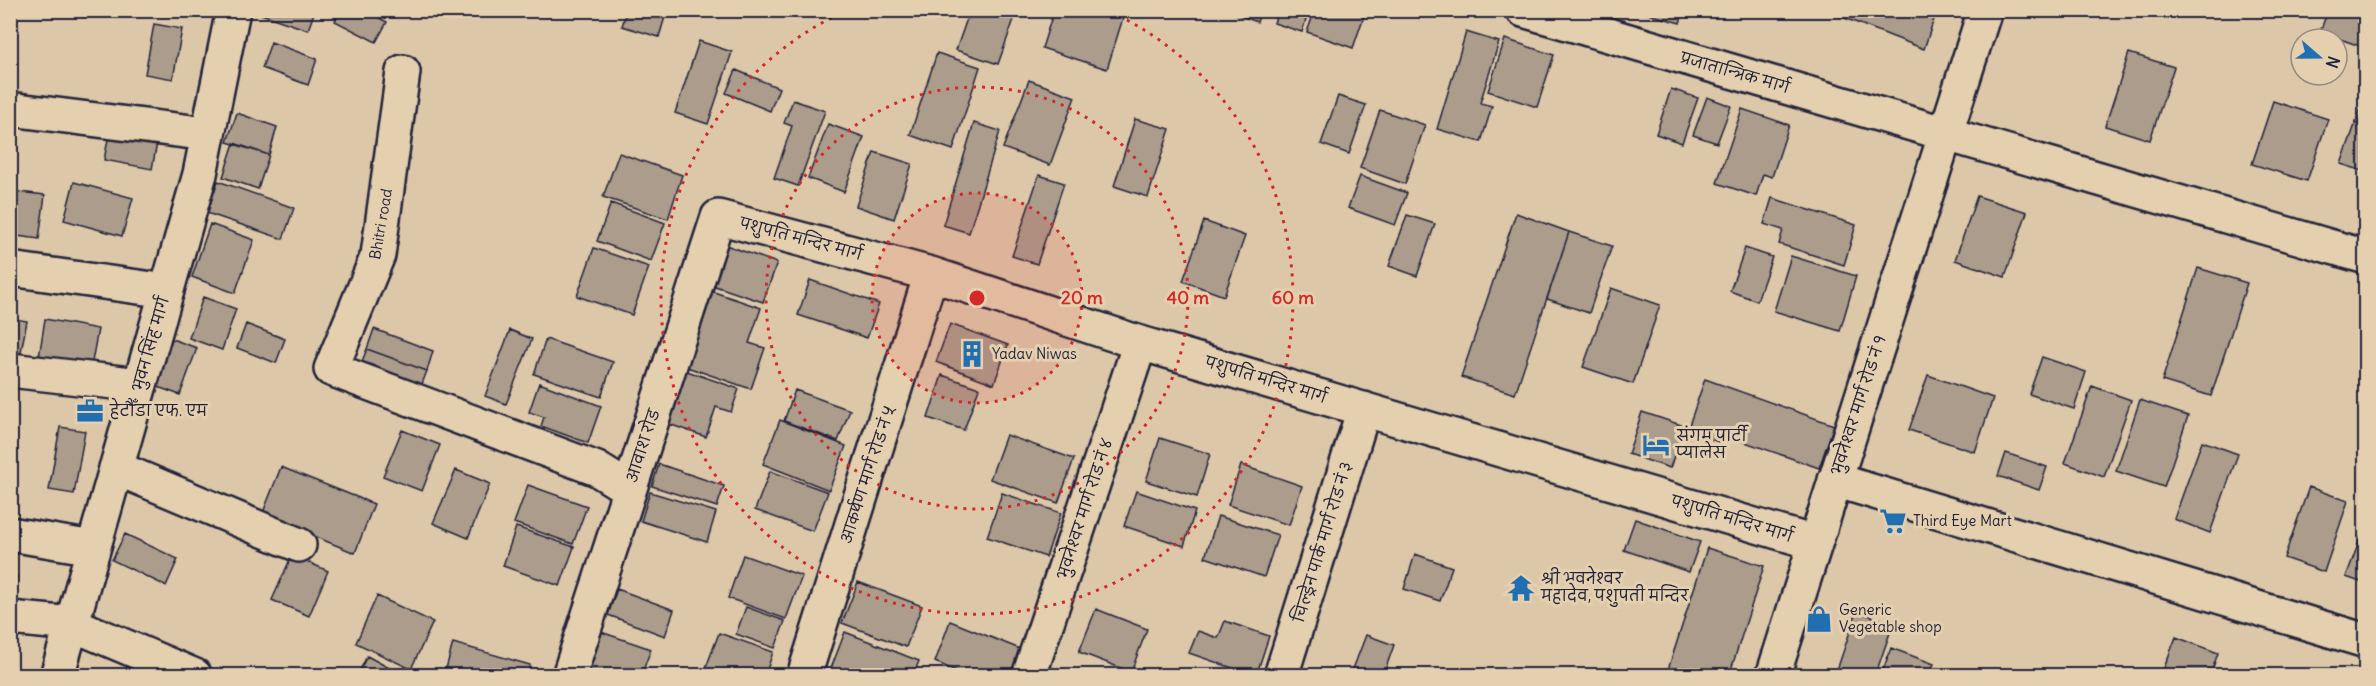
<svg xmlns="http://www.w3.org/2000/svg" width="2376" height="686" font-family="Delius,'Playpen Sans Deva',sans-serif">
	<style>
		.building { fill: #ab9c8c; stroke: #22223b; stroke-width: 1.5 }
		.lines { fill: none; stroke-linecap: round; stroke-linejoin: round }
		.minor-casing { stroke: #22223b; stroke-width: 38 }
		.minor { stroke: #e4cfae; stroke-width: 33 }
		.ring { fill: none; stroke: #d62828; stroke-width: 3; stroke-dasharray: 3 6 }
		.labels { text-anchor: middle; stroke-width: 6; stroke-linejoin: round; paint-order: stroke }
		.street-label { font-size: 15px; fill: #22223b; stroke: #e4cfae }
		.poi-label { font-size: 15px; fill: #22223b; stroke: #e4cfae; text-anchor: start }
		.centre { fill: #d62828; stroke: #e4cfae; stroke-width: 3 }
		.ring-label { font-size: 18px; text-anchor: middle; font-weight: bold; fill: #d62828; stroke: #e4cfae; stroke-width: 6; stroke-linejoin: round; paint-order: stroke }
	</style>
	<rect width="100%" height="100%" fill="#dcc8a9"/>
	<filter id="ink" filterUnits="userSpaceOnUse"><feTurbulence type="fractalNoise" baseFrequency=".0167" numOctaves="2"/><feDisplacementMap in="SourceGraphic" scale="12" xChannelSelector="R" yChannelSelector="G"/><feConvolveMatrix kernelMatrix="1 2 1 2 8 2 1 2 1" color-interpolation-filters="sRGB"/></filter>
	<g filter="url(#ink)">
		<path class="building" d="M 138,10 L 173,10 L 172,16 Z
			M 262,10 L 315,10 L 308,30 L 261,14 Z
			M 341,10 L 364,10 L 387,22 L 376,42 L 335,21 Z
			M 627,10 L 667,10 L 659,37 L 622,26 Z
			M 970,10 L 1017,11 L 998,64 L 956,50 Z
			M 1054,10 L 1101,10 L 1123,18 L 1107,69 L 1042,48 Z
			M 1226,10 L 1261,10 L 1257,22 Z
			M 1278,10 L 1309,10 L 1302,32 L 1274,23 Z
			M 1315,10 L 1366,10 L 1353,48 L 1307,32 Z
			M 1645,10 L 1684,10 L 1680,23 L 1645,13 Z
			M 1824,10 L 1937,10 L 1924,49 Z
			M 2328,10 L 2366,10 L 2366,30 L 2360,46 L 2320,32 Z
			M 154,24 L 182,29 L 173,79 L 145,74 Z
			M 1466,32 L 1499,42 L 1480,103 L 1492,106 L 1481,142 L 1437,129 Z
			M 1505,39 L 1554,55 L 1537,107 L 1488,91 Z
			M 699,41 L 732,52 L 708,124 L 675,113 Z
			M 271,42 L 317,59 L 308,85 L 262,68 Z
			M 937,53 L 980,67 L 953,150 L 910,135 Z
			M 2129,53 L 2174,67 L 2150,140 L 2105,126 Z
			M 736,70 L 779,88 L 770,111 L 726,93 Z
			M 1029,80 L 1075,97 L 1050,165 L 1003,148 Z
			M 1671,89 L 1698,98 L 1682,143 L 1656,134 Z
			M 2366,94 L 2366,172 L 2341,164 Z
			M 1338,96 L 1366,105 L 1349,154 L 1321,144 Z
			M 1707,97 L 1731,106 L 1717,143 L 1693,135 Z
			M 793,100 L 825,111 L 798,186 L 774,178 L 792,126 L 784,123 Z
			M 2273,101 L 2328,119 L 2307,181 L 2252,164 Z
			M 1742,109 L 1789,125 L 1772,177 L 1763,174 L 1756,196 L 1717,183 Z
			M 1380,110 L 1425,125 L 1405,184 L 1360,168 Z
			M 237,113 L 277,127 L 269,155 L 227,142 Z
			M 1135,119 L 1170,129 L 1148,197 L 1114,186 Z
			M 974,123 L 1000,131 L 969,233 L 943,225 Z
			M 828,124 L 864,137 L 844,192 L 808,178 Z
			M 109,134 L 157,143 L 152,169 L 104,160 Z
			M 234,143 L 269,155 L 258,189 L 223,177 Z
			M 874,152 L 912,164 L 894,219 L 856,206 Z
			M 619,153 L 682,175 L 668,219 L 603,197 Z
			M 1039,175 L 1064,183 L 1037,264 L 1012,256 Z
			M 1360,176 L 1407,193 L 1395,225 L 1348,208 Z
			M 218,181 L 294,208 L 283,239 L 207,213 Z
			M 74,182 L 133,198 L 122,236 L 64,220 Z
			M 10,191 L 45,195 L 39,239 L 10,235 Z
			M 1977,196 L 2027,212 L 2005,277 L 1955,260 Z
			M 1772,198 L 1856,225 L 1844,265 L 1779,244 L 1783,230 L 1764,224 Z
			M 611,203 L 665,223 L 651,261 L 597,241 Z
			M 1516,213 L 1569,232 L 1515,394 L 1461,377 Z
			M 1407,215 L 1435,224 L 1417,276 L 1389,266 Z
			M 1204,221 L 1245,236 L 1224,296 L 1183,281 Z
			M 210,224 L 254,240 L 235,293 L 192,277 Z
			M 1569,232 L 1612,246 L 1589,313 L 1547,299 Z
			M 720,243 L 777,263 L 763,302 L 706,283 Z
			M 594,248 L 649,267 L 632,315 L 577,296 Z
			M 1745,248 L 1772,257 L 1757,301 L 1730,291 Z
			M 1791,256 L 1856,276 L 1840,331 L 1774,311 Z
			M 2198,268 L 2247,283 L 2211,396 L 2162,381 Z
			M 810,280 L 879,304 L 867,338 L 798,315 Z
			M 1611,288 L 1660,305 L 1633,384 L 1583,367 Z
			M 708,290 L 761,308 L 749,343 L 765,348 L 751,389 L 681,365 Z
			M 203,297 L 236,309 L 222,350 L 189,338 Z
			M 10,318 L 27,321 L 18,367 L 10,366 Z
			M 45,319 L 98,329 L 90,373 L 38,364 Z
			M 246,324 L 285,339 L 276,363 L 237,348 Z
			M 950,324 L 1008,345 L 994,384 L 936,362 Z
			M 374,329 L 433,351 L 427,371 L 367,349 Z
			M 510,330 L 532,339 L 506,404 L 485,396 Z
			M 172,339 L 197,348 L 180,395 L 155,386 Z
			M 546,339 L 613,362 L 601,397 L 534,374 Z
			M 367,349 L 427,371 L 413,407 L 358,371 Z
			M 2042,357 L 2086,372 L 2074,409 L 2029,394 Z
			M 684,370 L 739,389 L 731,412 L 716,407 L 706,437 L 666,423 Z
			M 942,375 L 979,388 L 964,430 L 928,418 Z
			M 1928,375 L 1993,398 L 1975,452 L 1909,430 Z
			M 1705,379 L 1834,425 L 1819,468 L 1725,435 L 1722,443 L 1687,431 Z
			M 539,383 L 601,406 L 588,443 L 541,426 L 544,417 L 529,412 Z
			M 2092,386 L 2131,400 L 2104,477 L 2065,463 Z
			M 795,390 L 850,410 L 838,441 L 784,421 Z
			M 2140,400 L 2188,416 L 2164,487 L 2116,471 Z
			M 1642,412 L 1684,426 L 1670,468 L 1628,454 Z
			M 780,420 L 846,446 L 829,490 L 763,464 Z
			M 60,427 L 85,431 L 74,494 L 49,490 Z
			M 402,430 L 440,445 L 422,491 L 383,476 Z
			M 1006,435 L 1074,459 L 1058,503 L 990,479 Z
			M 1160,438 L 1210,454 L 1197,497 L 1146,481 Z
			M 2202,441 L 2238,454 L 2210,533 L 2174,519 Z
			M 2006,453 L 2047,467 L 2039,490 L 1998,476 Z
			M 659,464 L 724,486 L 717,507 L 652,486 Z
			M 1241,465 L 1302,486 L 1289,525 L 1228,505 Z
			M 281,467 L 374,504 L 355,553 L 262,515 Z
			M 456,470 L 490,484 L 468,538 L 433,523 Z
			M 770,471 L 828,492 L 813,531 L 755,510 Z
			M 528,485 L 587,506 L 573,544 L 514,523 Z
			M 2309,487 L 2348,501 L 2324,572 L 2284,558 Z
			M 1136,491 L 1195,511 L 1184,546 L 1124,526 Z
			M 650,492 L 716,512 L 707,542 L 641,521 Z
			M 1002,493 L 1061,513 L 1046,557 L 987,537 Z
			M 1218,516 L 1278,535 L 1264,577 L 1205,557 Z
			M 1635,519 L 1700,542 L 1689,572 L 1624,550 Z
			M 2366,523 L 2366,584 L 2346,577 Z
			M 516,527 L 574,547 L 560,586 L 503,566 Z
			M 125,534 L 178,559 L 166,586 L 112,560 Z
			M 1707,548 L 1764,566 L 1729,676 L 1666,676 Z
			M 1415,554 L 1452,567 L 1440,601 L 1404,589 Z
			M 292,555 L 328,571 L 309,616 L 272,600 Z
			M 743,555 L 802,576 L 786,619 L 728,598 Z
			M 10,575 L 17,576 L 12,617 L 10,617 Z
			M 858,582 L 922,606 L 906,647 L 842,623 Z
			M 617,589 L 674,610 L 665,636 L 608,615 Z
			M 377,596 L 433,622 L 411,669 L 356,643 Z
			M 746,607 L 785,621 L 775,648 L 736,634 Z
			M 1096,609 L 1147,629 L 1131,672 L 1079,652 Z
			M 1857,611 L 1893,624 L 1875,676 L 1853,676 L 1837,670 Z
			M 950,621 L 1020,649 L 1010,676 L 968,676 L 935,662 Z
			M 1225,621 L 1269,636 L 1256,676 L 1189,653 L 1198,631 L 1218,638 Z
			M 601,632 L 651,649 L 641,676 L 585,676 Z
			M 845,632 L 919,661 L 913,676 L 841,676 L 830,671 Z
			M 719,633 L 773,652 L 765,676 L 720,676 L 705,670 Z
			M 1366,635 L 1394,645 L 1383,676 L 1370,676 L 1353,669 Z
			M 2176,637 L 2218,653 L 2210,676 L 2161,676 Z
			M 453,643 L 530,665 L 527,676 L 444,676 Z
			M 1891,648 L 1934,664 L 1929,676 L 1881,676 Z
			M 367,656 L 404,676 L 357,676 Z"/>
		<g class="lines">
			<defs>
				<path id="minor" d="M 1523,10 L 2366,257
					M 403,72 L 378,255 L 331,369 L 597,469 L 629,489
					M 10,109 L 208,134
					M 10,269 L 167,291
					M 10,370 L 140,385
					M 116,468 L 299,545
					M 1835,480 L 2366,641
					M 10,534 L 93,548
					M 10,618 L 72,624 L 195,676
					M 57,676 L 200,174 L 233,10
					M 569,676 L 718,217 L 931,274 L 1140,343 L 1815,543
					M 804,676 L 931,274
					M 1029,676 L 1140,343
					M 1281,676 L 1364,409
					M 1773,676 L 1985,10"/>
			</defs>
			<use href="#minor" class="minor-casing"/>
			<use href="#minor" class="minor"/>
		</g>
	</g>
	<circle cx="977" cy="298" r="105" fill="#d62828" fill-opacity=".12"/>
	<g class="ring">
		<circle cx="977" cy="298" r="105"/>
		<circle cx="977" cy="298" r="211"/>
		<path d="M1111 12A316 316 0 1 1 843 12"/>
	</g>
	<defs>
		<symbol id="building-bare" viewBox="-9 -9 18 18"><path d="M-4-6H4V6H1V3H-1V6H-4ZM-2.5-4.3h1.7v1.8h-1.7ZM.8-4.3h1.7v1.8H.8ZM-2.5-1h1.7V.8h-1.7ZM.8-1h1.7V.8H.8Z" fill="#1f6fb2" stroke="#e4cfae" stroke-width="2.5" paint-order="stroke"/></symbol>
		<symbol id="office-bare" viewBox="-9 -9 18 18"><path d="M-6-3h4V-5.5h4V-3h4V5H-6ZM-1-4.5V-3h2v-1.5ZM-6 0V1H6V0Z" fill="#1f6fb2" stroke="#e4cfae" stroke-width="2.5" paint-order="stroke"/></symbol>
		<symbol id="hotel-bare" viewBox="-9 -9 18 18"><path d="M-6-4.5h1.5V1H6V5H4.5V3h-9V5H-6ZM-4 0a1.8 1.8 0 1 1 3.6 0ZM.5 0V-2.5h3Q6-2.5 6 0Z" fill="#1f6fb2" stroke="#e4cfae" stroke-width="2.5" paint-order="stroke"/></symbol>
		<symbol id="supermarket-bare" viewBox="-9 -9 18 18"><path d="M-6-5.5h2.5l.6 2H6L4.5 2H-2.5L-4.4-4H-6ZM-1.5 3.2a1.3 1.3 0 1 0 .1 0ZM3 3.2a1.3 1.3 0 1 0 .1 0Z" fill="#1f6fb2" stroke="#e4cfae" stroke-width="2.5" paint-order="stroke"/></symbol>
		<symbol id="temple-bare" viewBox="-9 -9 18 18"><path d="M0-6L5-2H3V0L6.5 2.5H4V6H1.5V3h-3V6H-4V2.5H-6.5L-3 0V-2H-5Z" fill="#1f6fb2" stroke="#e4cfae" stroke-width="2.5" paint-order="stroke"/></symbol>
		<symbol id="shop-bare" viewBox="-9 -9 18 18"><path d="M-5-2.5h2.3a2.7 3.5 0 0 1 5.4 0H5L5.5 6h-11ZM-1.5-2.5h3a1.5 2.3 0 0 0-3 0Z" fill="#1f6fb2" stroke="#e4cfae" stroke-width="2.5" paint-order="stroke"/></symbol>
	</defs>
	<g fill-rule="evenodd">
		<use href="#building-bare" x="953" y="335" width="38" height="38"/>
		<use href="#office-bare" x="71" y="392" width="38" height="38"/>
		<use href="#hotel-bare" x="1637" y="426" width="38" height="38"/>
		<use href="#supermarket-bare" x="1874" y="502" width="38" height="38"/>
		<use href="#temple-bare" x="1502" y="569" width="38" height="38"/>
		<use href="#shop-bare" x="1800" y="600" width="38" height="38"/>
	</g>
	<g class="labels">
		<g class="street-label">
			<text transform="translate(1735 73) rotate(16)" y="5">प्रजातान्त्रिक मार्ग</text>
			<text transform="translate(381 224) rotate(-80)" y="5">Bhitri road</text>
			<text transform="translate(801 239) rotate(15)" y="5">पशुपति मन्दिर मार्ग</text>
			<text transform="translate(151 344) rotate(-74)" y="5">भुवन सिंह मार्ग</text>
			<text transform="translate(1266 380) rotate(17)" y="5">पशुपति मन्दिर मार्ग</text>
			<text transform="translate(1859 405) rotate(-72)" y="5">भुवनेश्वर मार्ग रोड नं १</text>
			<text transform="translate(643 446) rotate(-72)" y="5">आवाश रोड</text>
			<text transform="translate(868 475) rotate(-72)" y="5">आकर्षण मार्ग रोड नं ५</text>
			<text transform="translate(1085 509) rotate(-72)" y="5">भुवनेश्वर मार्ग रोड नं ४</text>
			<text transform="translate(1732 519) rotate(17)" y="5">पशुपति मन्दिर मार्ग</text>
			<text transform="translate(1323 542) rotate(-73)" y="5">चिल्ड्रेन पार्क मार्ग रोड नं ३</text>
		</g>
		<g class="poi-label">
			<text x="992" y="359">Yadav Niwas</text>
			<text x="110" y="416">हेटौँडा एफ. एम</text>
			<text x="1676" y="441">संगम पार्टी<tspan x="1676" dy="17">प्यालेस</tspan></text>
			<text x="1913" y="526">Third Eye Mart</text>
			<text x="1541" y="584">श्री भुवनेश्वर<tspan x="1541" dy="17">महादेव, पशुपती मन्दिर</tspan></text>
			<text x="1839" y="615">Generic<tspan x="1839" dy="17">Vegetable shop</tspan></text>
		</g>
	</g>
	<circle cx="977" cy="298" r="9" class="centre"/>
	<g class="ring-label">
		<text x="1082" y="304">20 m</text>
		<text x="1188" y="304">40 m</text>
		<text x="1293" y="304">60 m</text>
	</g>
	<rect width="2376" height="686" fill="none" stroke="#e4cfae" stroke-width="36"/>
	<rect x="18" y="18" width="2340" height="650" fill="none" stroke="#22223b" stroke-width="2" filter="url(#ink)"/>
	<g transform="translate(2319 57) rotate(110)"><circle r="28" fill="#e4cfae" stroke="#968a80" stroke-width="1.5"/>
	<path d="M0-4.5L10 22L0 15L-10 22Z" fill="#1f6fb2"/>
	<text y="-9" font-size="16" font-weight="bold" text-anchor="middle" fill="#22223b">N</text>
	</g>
</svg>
